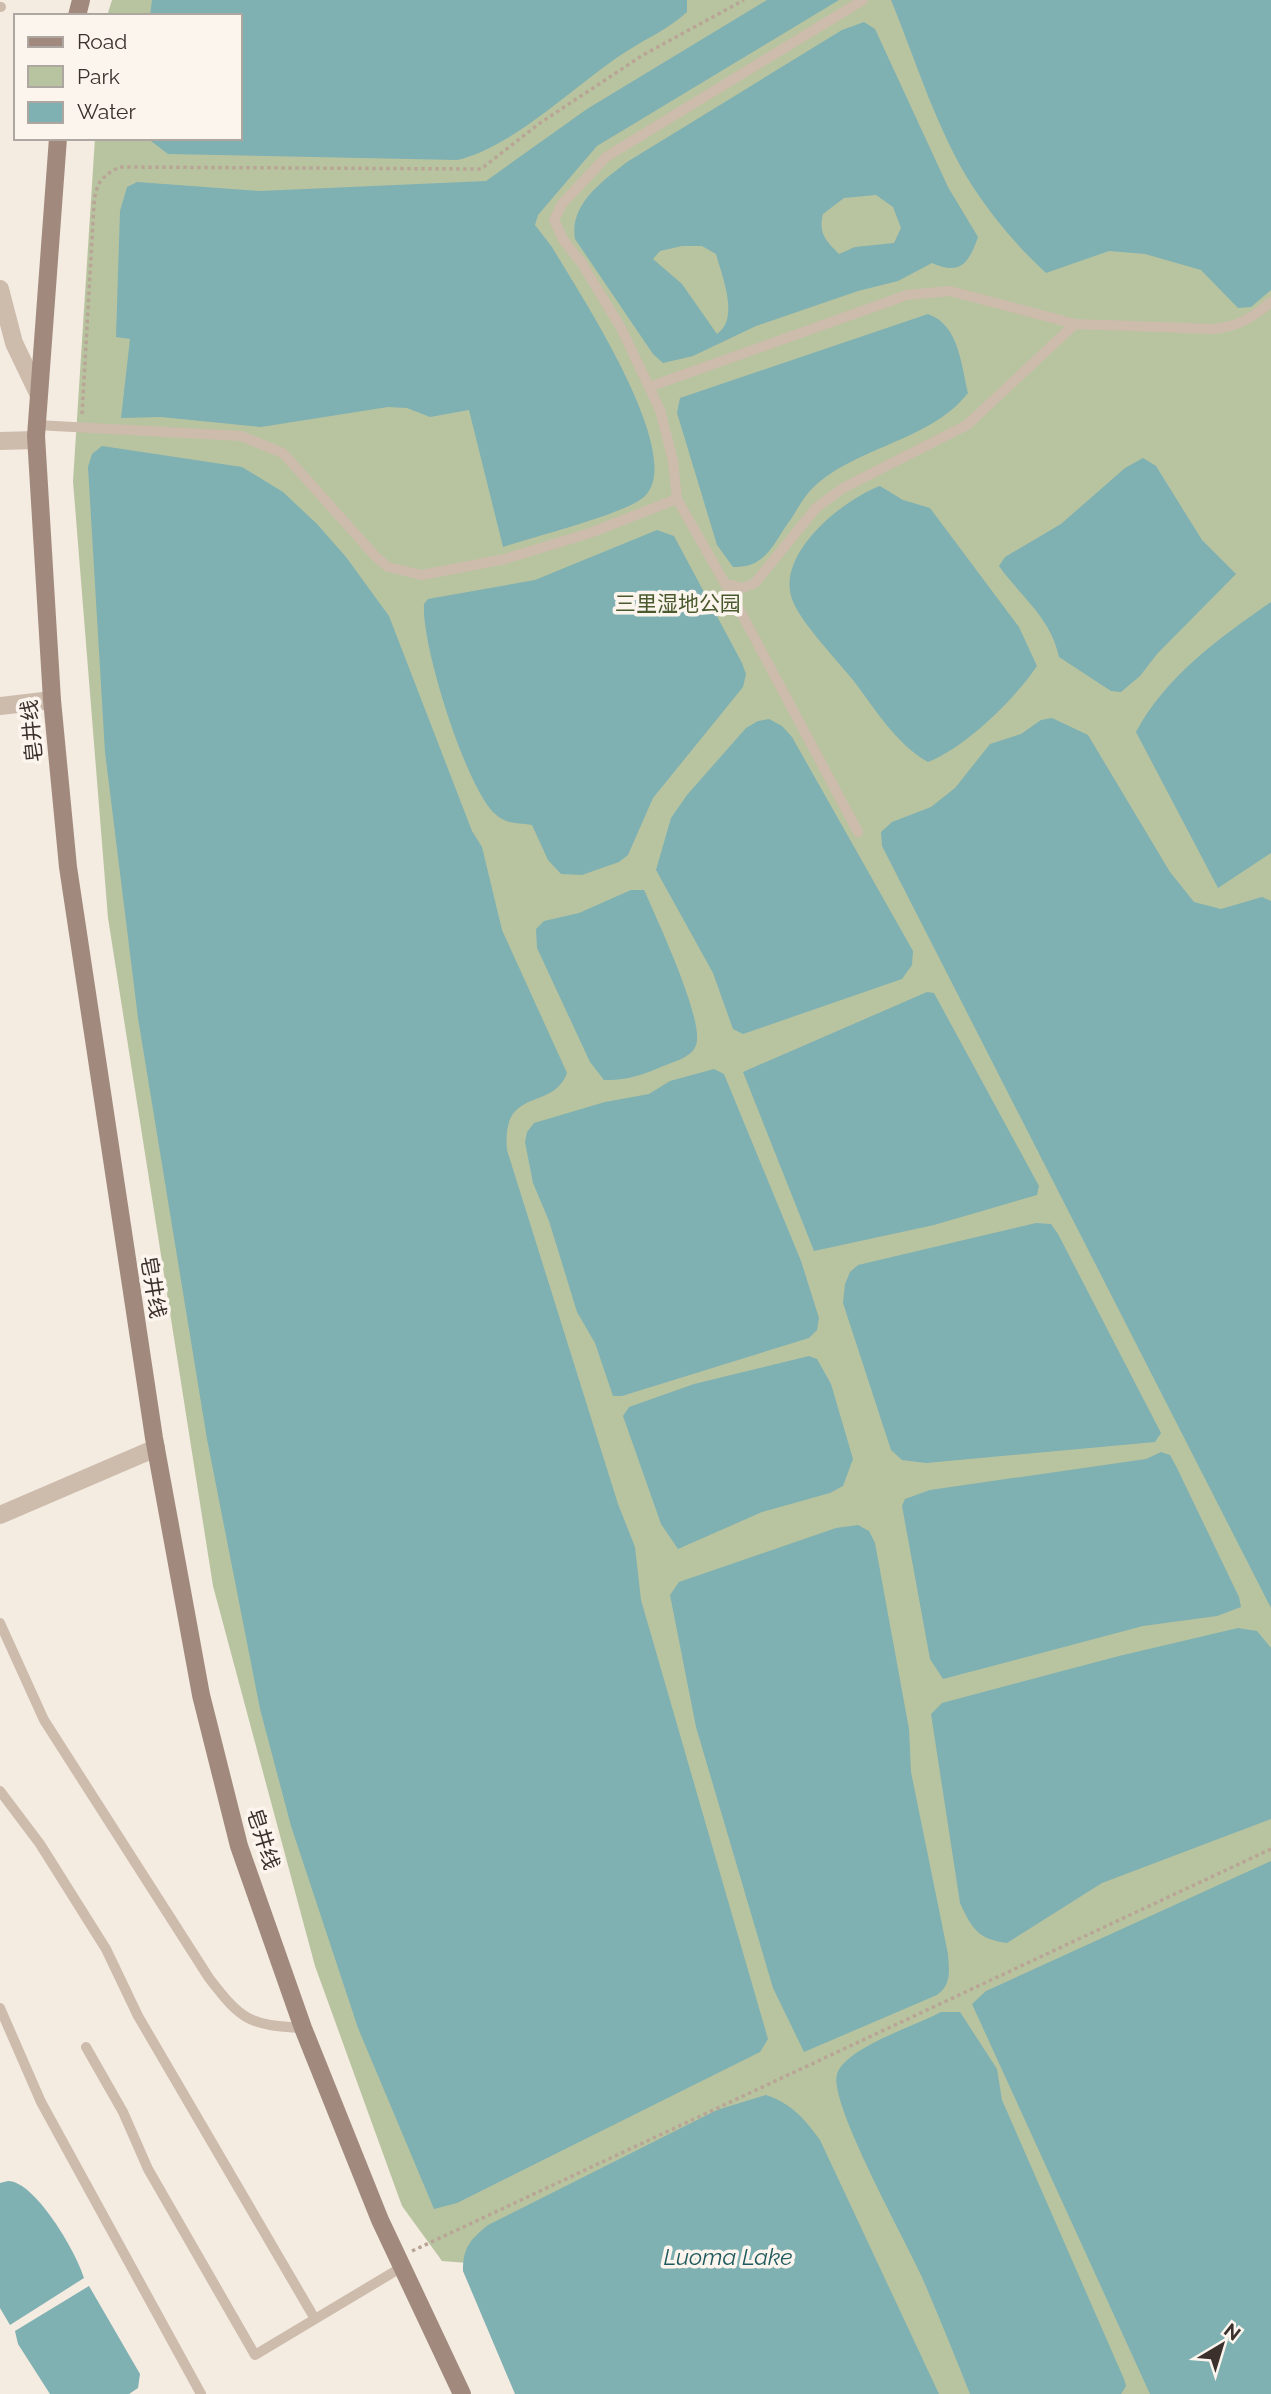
<svg xmlns="http://www.w3.org/2000/svg" width="1271" height="2394" font-family="Raleway,'Noto Sans SC',sans-serif">
	<style>
		.green { fill: #b8c4a0 }
		.water { fill: #7fb0b2; fill-rule: evenodd }
		.lines { fill: none; stroke-linecap: round; stroke-linejoin: round }
		.path { stroke: #b9a596; stroke-width: 3.5; stroke-dasharray: 3.5 3.5; stroke-linecap: butt }
		.lane { stroke: #cdbbac; stroke-width: 10 }
		.street { stroke: #cdbbac; stroke-width: 18 }
		.secondary { stroke: #a18a7d; stroke-width: 18 }
		.labels { text-anchor: middle; stroke-width: 7; stroke-linejoin: round; paint-order: stroke }
		.park-label { font-size: 21px; fill: #4a5a2e; stroke: #fbf5ee }
		.street-label { font-size: 21px; fill: #3b302b; stroke: #fbf5ee }
		.water-label { font-size: 23px; font-style: italic; fill: #1f5a5e; stroke: #fbf5ee }
	</style>
	<rect width="100%" height="100%" fill="#f4ebe1"/>
	<path class="green" d="M 112,0 L 1271,0 L 1271,2394 L 910,2394 L 481,2264 L 442,2261 L 402,2206 L 315,1966 L 213,1586 L 108,918 L 73,481 L 95,138 L 240,138 L 240,16 L 107,16 Z"/>
	<path class="water" d="M 152,0 L 687,0 L 687,12 C 669,29 645,39 624,53 C 575,85 512,148 457,160 L 168,154 L 147,138 L 240,138 L 240,16 L 150,16 Z
		M 767,0 L 839,0 L 597,146 L 538,215 L 535,225 L 552,247 C 577,290 689,457 644,497 C 625,514 532,537 503,547 L 469,410 L 430,417 L 407,408 L 388,407 L 261,427 L 161,417 L 121,418 L 130,339 L 116,337 L 120,211 L 127,187 L 137,182 L 260,191 L 486,181 L 587,109 Z
		M 891,0 L 1271,0 L 1271,290 L 1251,307 L 1238,308 L 1201,270 L 1145,254 L 1109,251 L 1046,273 C 1018,247 994,219 973,187 C 937,131 916,61 891,0 Z
		M 864,22 L 875,29 L 948,187 L 978,237 C 969,263 960,276 932,263 L 898,281 L 858,291 L 756,326 L 693,356 L 663,363 L 653,354 L 575,239 C 569,204 603,181 627,162 L 842,30 ZM 876,195 L 893,207 L 901,228 L 894,243 L 855,247 L 839,254 C 826,241 818,233 823,214 L 844,198 ZM 682,246 L 702,246 L 716,254 C 722,277 740,318 717,334 L 682,284 L 653,259 L 660,251 Z
		M 928,314 C 959,325 961,364 968,393 C 929,443 852,446 809,492 C 802,500 797,510 791,519 C 773,543 767,568 733,567 L 717,545 L 677,413 L 680,398 Z
		M 102,446 L 242,467 L 283,492 L 317,524 L 346,557 L 389,616 L 472,831 L 482,847 L 502,930 L 567,1073 C 553,1112 501,1085 507,1150 L 618,1504 L 635,1547 L 641,1600 L 768,2039 L 760,2052 L 457,2203 L 434,2209 L 358,2028 L 291,1826 L 260,1709 L 207,1439 L 138,1018 L 105,752 L 88,467 L 92,454 Z
		M 1143,458 L 1156,466 L 1202,540 L 1236,574 L 1157,654 L 1140,676 L 1121,692 L 1111,691 L 1059,657 C 1051,618 1021,597 999,566 L 1005,557 L 1061,524 L 1125,468 Z
		M 880,486 L 903,500 L 930,508 L 1019,627 L 1037,666 C 1015,699 965,748 928,762 C 896,744 875,709 853,680 C 836,659 805,627 794,604 C 771,557 842,500 880,486 Z
		M 657,530 L 674,536 L 742,663 L 746,674 L 743,687 L 653,798 L 628,855 L 619,862 L 582,875 L 561,874 L 548,860 L 532,825 C 516,822 506,825 493,812 C 465,783 421,645 424,604 L 428,599 L 535,580 Z
		M 1271,602 L 1271,853 L 1218,888 L 1136,732 C 1166,676 1219,638 1271,602 Z
		M 1052,718 L 1088,735 L 1170,872 L 1194,902 L 1221,909 L 1262,897 L 1271,901 L 1271,1608 L 882,846 L 881,832 L 892,822 L 931,807 L 955,788 L 990,744 L 1021,734 L 1041,720 Z
		M 769,719 L 782,726 L 792,737 L 913,951 L 912,965 L 902,979 L 743,1034 L 733,1029 L 713,973 L 656,870 L 671,818 L 687,795 L 746,728 L 758,721 Z
		M 631,890 L 644,890 L 646,894 C 658,922 705,1022 696,1045 C 692,1058 672,1062 661,1067 C 642,1075 625,1081 604,1080 L 590,1062 L 537,948 L 536,929 L 544,921 L 579,913 Z
		M 927,992 L 934,993 L 1039,1186 L 1037,1195 L 934,1225 L 814,1251 L 743,1072 Z
		M 714,1069 L 724,1074 L 801,1261 L 819,1318 L 817,1330 L 809,1338 L 622,1396 L 613,1396 L 595,1343 L 577,1312 L 549,1221 L 533,1183 L 525,1142 L 527,1132 L 534,1123 L 605,1102 L 649,1094 L 670,1081 Z
		M 1036,1223 L 1051,1224 L 1058,1234 L 1161,1433 L 1155,1442 L 926,1463 L 902,1460 L 891,1450 L 843,1303 L 845,1284 L 850,1272 L 858,1265 Z
		M 809,1356 L 817,1359 L 831,1384 L 853,1459 L 843,1486 L 830,1493 L 762,1512 L 678,1549 L 661,1524 L 623,1416 L 629,1407 L 694,1384 Z
		M 1161,1452 L 1170,1455 L 1176,1466 L 1239,1597 L 1241,1607 L 1217,1616 L 1143,1626 L 943,1679 L 930,1659 L 902,1506 L 905,1499 L 930,1490 L 1146,1459 Z
		M 858,1525 L 869,1531 L 875,1543 L 909,1729 L 911,1772 L 948,1954 C 949,1971 952,1984 937,1995 L 804,2052 L 773,1988 L 696,1727 L 670,1595 L 679,1582 L 836,1528 Z
		M 1238,1628 L 1257,1631 L 1271,1648 L 1271,1819 L 1102,1883 L 1007,1943 C 978,1939 972,1929 960,1903 L 931,1714 L 942,1703 L 1119,1656 Z
		M 1271,1861 L 1271,2394 L 1150,2394 L 972,2004 L 986,1991 Z
		M 941,2012 L 960,2012 L 997,2069 L 1002,2100 L 1124,2379 L 1126,2386 L 1121,2394 L 970,2394 C 954,2354 938,2314 921,2275 C 906,2241 828,2102 837,2074 C 846,2047 916,2026 941,2012 Z
		M 766,2095 C 792,2104 804,2118 820,2140 L 939,2394 L 515,2394 L 463,2271 C 463,2247 470,2240 488,2225 L 717,2110 Z
		M 8,2181 C 35,2181 77,2253 84,2278 L 10,2325 L 0,2308 L 0,2183 Z
		M 89,2286 L 140,2374 L 138,2388 L 129,2394 L 50,2394 L 18,2344 L 15,2331 Z"/>
	<g class="lines">
		<path class="path" d="M 82,414 L 94,204 C 96,183 101,177 119,167 L 481,169 L 540,123 L 643,55 L 744,0
			M 412,2251 L 1271,1849"/>
		<path class="lane" d="M 0,7 L 1,7
			M 649,387 L 907,295 L 950,291 L 1075,324 L 1214,329 C 1239,326 1252,318 1271,302
			M 36,425 L 241,436 L 283,453 L 376,557 L 388,567 L 422,575 L 505,559 L 590,533 L 677,499
			M 725,584 L 743,588 L 755,583 L 816,508 L 843,488 L 967,425 L 1075,324
			M 858,832 L 730,592 L 677,499 L 673,461 L 660,410 L 621,328 L 581,262 L 564,241 L 554,220 L 562,204 L 606,157 L 863,0
			M 0,1623 L 44,1720 L 209,1978 C 242,2021 249,2025 303,2028
			M 0,1791 L 40,1844 L 106,1949 L 138,2016 L 315,2319
			M 0,2008 L 41,2102 L 201,2394
			M 86,2047 L 123,2112 L 148,2169 L 255,2355 L 402,2267"/>
		<path class="street" d="M 0,289 L 14,343 L 38,393
			M 0,441 L 36,440
			M 0,706 L 52,700
			M 0,1515 L 156,1448"/>
		<path class="secondary" d="M 77,16 L 81,0
			M 58,138 L 36,436 L 52,700 L 68,867 L 154,1438 L 201,1695 L 239,1846 L 303,2028 L 380,2220 L 462,2394"/>
	</g>
	<g class="labels">
		<g class="park-label">
			<text x="678" y="611">三里湿地公园</text>
		</g>
		<g class="street-label">
			<text transform="translate(32 731) rotate(-95)" y="7">皂井线</text>
			<text transform="translate(153 1287) rotate(81)" y="7">皂井线</text>
			<text transform="translate(263 1839) rotate(73)" y="7">皂井线</text>
		</g>
		<g class="water-label">
			<text x="728" y="2265">Luoma Lake</text>
		</g>
	</g>
	<rect x="14" y="14" width="228" height="126" fill="#fbf5ee" stroke="#aea6a0" stroke-width="2"/>
	<rect x="28" y="37" width="35" height="10" fill="#a18a7d" stroke="#aea6a0" stroke-width="2"/>
	<text x="77" y="49" font-size="21" fill="#3b302b">Road</text>
	<rect x="28" y="66" width="35" height="21" fill="#b8c4a0" stroke="#aea6a0" stroke-width="2"/>
	<text x="77" y="84" font-size="21" fill="#3b302b">Park</text>
	<rect x="28" y="102" width="35" height="21" fill="#7fb0b2" stroke="#aea6a0" stroke-width="2"/>
	<text x="77" y="119" font-size="21" fill="#3b302b">Water</text>
	<g transform="translate(1222 2345) rotate(38)" stroke="#fbf5ee" stroke-width="5" paint-order="stroke">
	<path d="M0-5L12 26L0 18L-12 26Z" fill="#3b302b"/>
	<text y="-10" font-size="19" font-weight="bold" text-anchor="middle" fill="#3b302b">N</text>
	</g>
</svg>
